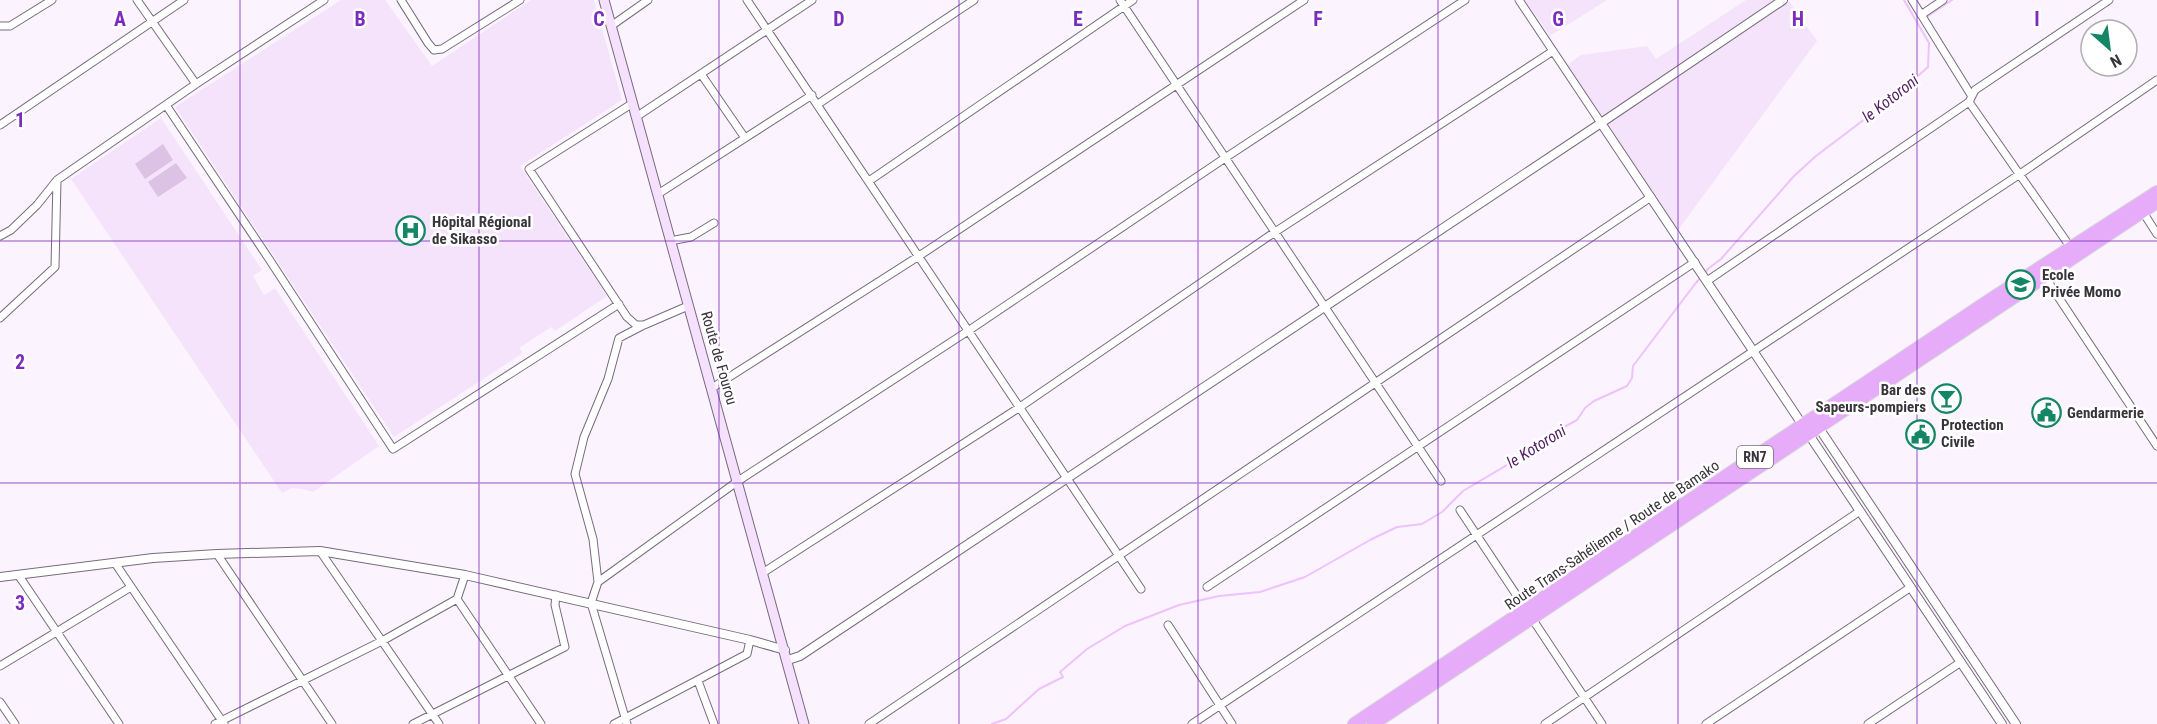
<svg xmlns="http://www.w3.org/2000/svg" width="2157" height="724" font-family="'Roboto Condensed',sans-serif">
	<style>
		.built { fill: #f5e3fc }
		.green { fill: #dcc3e6 }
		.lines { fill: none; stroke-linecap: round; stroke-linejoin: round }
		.stream { stroke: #edc2fd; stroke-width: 2 }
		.minor-casing { stroke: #786c7d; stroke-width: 9 }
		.tertiary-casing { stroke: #786c7d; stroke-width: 10 }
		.secondary-casing { stroke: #786c7d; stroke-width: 11 }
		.trunk-casing { stroke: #d7d6d8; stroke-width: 14 }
		.minor { stroke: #fff; stroke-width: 7 }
		.tertiary { stroke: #fff; stroke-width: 8 }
		.secondary { stroke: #f5e0fd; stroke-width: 9 }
		.trunk { stroke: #e6acfa; stroke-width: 12 }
		.grid { fill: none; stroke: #7b2cbf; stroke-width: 1.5; stroke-opacity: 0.55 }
		.labels { text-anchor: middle; stroke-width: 5; stroke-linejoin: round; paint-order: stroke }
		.shield { fill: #fff; stroke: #747176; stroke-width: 1.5 }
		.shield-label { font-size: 14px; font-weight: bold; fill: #39343b }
		.poi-label { font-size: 15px; font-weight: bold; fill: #39343b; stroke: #fff; text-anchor: start }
		.street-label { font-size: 15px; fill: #39343b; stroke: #fff }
		.water-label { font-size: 16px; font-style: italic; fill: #542165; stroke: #fff }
		.grid-label { font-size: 20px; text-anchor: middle; font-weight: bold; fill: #7b2cbf; stroke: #fff; stroke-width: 5; stroke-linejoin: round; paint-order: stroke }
	</style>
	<rect width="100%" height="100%" fill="#fbf3fe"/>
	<path class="built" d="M 341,0 L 385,0 L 432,66 L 531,0 L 594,0 L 622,100 L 520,166 L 607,296 L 555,331 L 551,327 L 519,348 L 523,353 L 394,437 L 175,107 Z
		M 1525,0 L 1607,0 L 1550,36 Z
		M 1746,0 L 1788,0 L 1817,41 L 1678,230 L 1567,65 L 1581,55 L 1647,46 L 1656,59 Z
		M 161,118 L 262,270 L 253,276 L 264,295 L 275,288 L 379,446 L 313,492 L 303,489 L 292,488 L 282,493 L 71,179 Z"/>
	<path class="green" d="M 163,144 L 173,160 L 145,179 L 135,164 Z
		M 176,163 L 187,178 L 158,197 L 148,182 Z"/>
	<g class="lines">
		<path class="stream" d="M 1928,16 L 1952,0
			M 992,724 L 1006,719 L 1039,689 L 1063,677 L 1060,672 L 1087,649 L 1125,626 L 1179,605 L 1219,596 L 1260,592 L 1305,577 L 1370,540 L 1397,527 L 1422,524 L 1442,512 L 1463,491 L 1534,449 L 1548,436 L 1577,420 L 1585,408 L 1594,401 L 1627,386 L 1632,378 L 1633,366 L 1695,284 L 1709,268 L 1721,259 L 1794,176 L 1816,156 L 1894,97 L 1928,67 L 1929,43 L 1904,0"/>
		<defs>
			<path id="minor" d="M 137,0 L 196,84
				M 401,0 L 428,43 L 434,50 L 442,49 L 520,0
				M 747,0 L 1141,589
				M 1120,0 L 1441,481
				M 1519,0 L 1601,123
				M 1912,0 L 1971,95
				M 1921,15 L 1943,0
				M 0,26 L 10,26 L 52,0
				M 611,26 L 648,0
				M 701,74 L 745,138
				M 1969,102 L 2071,248
				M 633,103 L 529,169 L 627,317 L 636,325 L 644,325 L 688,306
				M 818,104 L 974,0
				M 166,105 L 269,259 L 393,449 L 619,304
				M 636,117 L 812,0
				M 0,125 L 184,0
				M 869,181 L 1133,0
				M 658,194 L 812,95
				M 2141,209 L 2157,234
				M 0,236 L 11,230 L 37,205 L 57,180 L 196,84 L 324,0
				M 670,241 L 691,237 L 714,223
				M 2045,277 L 2157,446
				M 1707,281 L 1969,102 L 1975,90 L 2109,0
				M 0,318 L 55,267 L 57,180
				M 712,388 L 919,256 L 1304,0
				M 1460,510 L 1602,724
				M 320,551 L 439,724
				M 217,554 L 332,724
				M 115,563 L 224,724
				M 764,572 L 1020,407 L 1275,232 L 1553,51
				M 19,576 L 119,724
				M 598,582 L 593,539 L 575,474 L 584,437 L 608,379 L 619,338 L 642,326
				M 1207,587 L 1695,262
				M 457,599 L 541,724
				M 1168,625 L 1232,724
				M 0,666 L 131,587
				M 698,681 L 714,724
				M 0,702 L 15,724
				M 215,724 L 382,641 L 457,599 L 465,575
				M 413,724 L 565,647 L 555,605 L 556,595
				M 614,724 L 747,654 L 750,640
				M 627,724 L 591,603 L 598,582 L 738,481 L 968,331 L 1225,158 L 1465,0
				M 869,724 L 1651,197
				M 1192,724 L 2020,174 L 2157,80
				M 1545,724 L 1860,511
				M 1706,724 L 1911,587
				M 1868,724 L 1961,662"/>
			<path id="tertiary" d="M 1601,123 L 2002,724
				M 1817,425 L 2016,724
				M 0,577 L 153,558 L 217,554 L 320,551 L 465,575 L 750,640 L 785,650
				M 788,660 L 800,656 L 1601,123 L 1783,0"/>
			<path id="secondary" d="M 604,0 L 804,724"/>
			<path id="trunk" d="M 1354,724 L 1991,299 L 2157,192
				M 1373,724 L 2157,202"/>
		</defs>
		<use href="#minor" class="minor-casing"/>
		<use href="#tertiary" class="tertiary-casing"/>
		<use href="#secondary" class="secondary-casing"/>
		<use href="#trunk" class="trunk-casing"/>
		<use href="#minor" class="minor"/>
		<use href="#tertiary" class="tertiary"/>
		<use href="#secondary" class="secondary"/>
		<use href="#trunk" class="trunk"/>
	</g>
	<path class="grid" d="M 240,0 L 240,724M 479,0 L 479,724M 719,0 L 719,724M 959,0 L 959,724M 1198,0 L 1198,724M 1438,0 L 1438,724M 1678,0 L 1678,724M 1917,0 L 1917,724M 0,241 L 2157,241M 0,483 L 2157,483"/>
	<defs>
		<symbol id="hospital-ring" viewBox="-11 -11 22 22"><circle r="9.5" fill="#fff" stroke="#158665" stroke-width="1.5"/><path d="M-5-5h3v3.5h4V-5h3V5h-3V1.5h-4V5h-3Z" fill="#158665"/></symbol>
		<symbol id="school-ring" viewBox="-11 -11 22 22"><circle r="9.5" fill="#fff" stroke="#158665" stroke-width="1.5"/><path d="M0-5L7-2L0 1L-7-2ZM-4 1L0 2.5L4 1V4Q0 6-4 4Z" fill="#158665"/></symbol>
		<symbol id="bar-ring" viewBox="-11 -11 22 22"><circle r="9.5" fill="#fff" stroke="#158665" stroke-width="1.5"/><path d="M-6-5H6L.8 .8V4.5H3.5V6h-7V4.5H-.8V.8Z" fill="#158665"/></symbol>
		<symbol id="civic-ring" viewBox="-11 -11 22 22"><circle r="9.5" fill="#fff" stroke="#158665" stroke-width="1.5"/><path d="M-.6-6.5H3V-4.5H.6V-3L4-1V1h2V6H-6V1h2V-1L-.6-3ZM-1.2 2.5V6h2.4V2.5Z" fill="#158665"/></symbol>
	</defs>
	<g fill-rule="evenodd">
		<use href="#hospital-ring" x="394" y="214" width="33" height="33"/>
		<use href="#school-ring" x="2004" y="268" width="33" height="33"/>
		<use href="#bar-ring" x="1930" y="382" width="33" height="33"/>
		<use href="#civic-ring" x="2030" y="396" width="33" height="33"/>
		<use href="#civic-ring" x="1904" y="418" width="33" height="33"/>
	</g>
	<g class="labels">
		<rect class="shield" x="1737" y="446" width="36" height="22" rx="4.5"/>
		<g class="shield-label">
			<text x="1755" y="462">RN7</text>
		</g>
		<g class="poi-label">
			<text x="432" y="227">Hôpital Régional<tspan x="432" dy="17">de Sikasso</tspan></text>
			<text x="2042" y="280">Ecole<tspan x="2042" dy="17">Privée Momo</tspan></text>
			<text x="1926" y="395" text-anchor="end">Bar des<tspan x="1926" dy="17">Sapeurs-pompiers</tspan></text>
			<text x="2067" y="418">Gendarmerie</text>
			<text x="1941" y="430">Protection<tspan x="1941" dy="17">Civile</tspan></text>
		</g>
		<g class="street-label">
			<text transform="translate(719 358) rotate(74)" y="5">Route de Fourou</text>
			<text transform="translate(1612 535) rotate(-34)" y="5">Route Trans-Sahélienne / Route de Bamako</text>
		</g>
		<g class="water-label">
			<text transform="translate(1890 98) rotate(-38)" y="6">le Kotoroni</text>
			<text transform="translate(1536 446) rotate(-32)" y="6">le Kotoroni</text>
		</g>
	</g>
	<g class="grid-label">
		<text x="120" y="26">A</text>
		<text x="360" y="26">B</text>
		<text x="599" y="26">C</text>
		<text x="839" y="26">D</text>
		<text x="1078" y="26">E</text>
		<text x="1318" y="26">F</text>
		<text x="1558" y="26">G</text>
		<text x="1798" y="26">H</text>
		<text x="2037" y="26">I</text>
		<text x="20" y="127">1</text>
		<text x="20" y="369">2</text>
		<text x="20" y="610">3</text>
	</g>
	<g transform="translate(2109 48) rotate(152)"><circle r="28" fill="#ffffff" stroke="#b0aeb1" stroke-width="1.5"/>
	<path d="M0-4.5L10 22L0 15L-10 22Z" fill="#158665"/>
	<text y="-9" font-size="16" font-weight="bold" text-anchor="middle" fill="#39343b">N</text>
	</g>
</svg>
